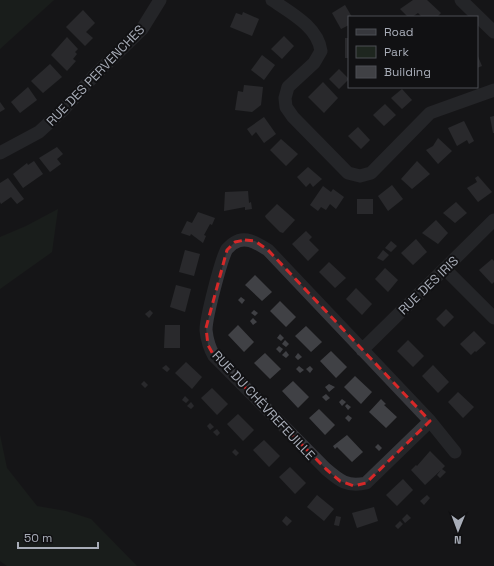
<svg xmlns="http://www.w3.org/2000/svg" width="494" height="566" font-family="'Space Grotesk',sans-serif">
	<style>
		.green { fill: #1e261f }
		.building { fill: #404145 }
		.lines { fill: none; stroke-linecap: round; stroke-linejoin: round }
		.minor { stroke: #37383d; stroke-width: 13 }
		.marked { fill: none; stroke: #d62828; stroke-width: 3; stroke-dasharray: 8 5; stroke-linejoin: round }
		.labels { text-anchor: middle; stroke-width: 4; stroke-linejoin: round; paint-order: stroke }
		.street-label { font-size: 13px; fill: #a8adb8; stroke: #111113 }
	</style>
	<rect width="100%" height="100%" fill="#161618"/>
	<path class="green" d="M 0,0 L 54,0 L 0,49 Z
		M 58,209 L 52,252 L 0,289 L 0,237 L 26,226 Z
		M 0,435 L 7,468 L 37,506 L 66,511 L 91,519 L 137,566 L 7,566 L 0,561 Z"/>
	<path class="building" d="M 413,0 L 427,0 L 441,13 L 437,17 L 422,17 L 418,13 L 412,17 L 408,17 L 400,9 Z
		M 345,5 L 352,17 L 349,17 L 349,25 L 341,29 L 332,13 Z
		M 83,10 L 95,23 L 86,32 L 93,38 L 85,46 L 66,27 Z
		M 243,12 L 259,19 L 252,36 L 230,27 L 236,13 L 242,15 Z
		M 284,36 L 294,46 L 282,59 L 271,49 Z
		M 67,37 L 78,49 L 75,52 L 77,54 L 73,59 L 76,61 L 67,71 L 51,55 Z
		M 345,38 L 349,38 L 349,58 L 345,58 Z
		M 477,54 L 482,66 L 477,68 Z
		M 262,55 L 275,65 L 264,80 L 251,70 Z
		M 50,64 L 62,77 L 43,93 L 31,81 Z
		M 339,69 L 349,79 L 339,89 L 329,79 Z
		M 323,82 L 338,98 L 324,113 L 308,97 Z
		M 244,85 L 263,87 L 261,105 L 252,112 L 235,110 L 238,91 L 243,92 Z
		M 28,87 L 37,100 L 20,113 L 11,102 Z
		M 402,89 L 412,100 L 402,109 L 391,98 Z
		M 0,102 L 5,109 L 0,112 Z
		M 385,104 L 396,115 L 384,126 L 373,115 Z
		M 494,116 L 494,133 L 493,133 L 490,117 Z
		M 264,117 L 276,134 L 264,143 L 256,132 L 252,136 L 247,129 Z
		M 464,121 L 474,141 L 469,144 L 467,140 L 457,146 L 448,128 Z
		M 358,127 L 370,140 L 361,149 L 348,136 Z
		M 438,138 L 452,151 L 438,164 L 426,150 L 433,146 Z
		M 281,139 L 298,154 L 286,166 L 270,150 Z
		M 57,147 L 63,154 L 57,159 L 61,164 L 50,172 L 39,158 Z
		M 34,161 L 43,174 L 23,188 L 13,174 L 27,163 L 28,165 Z
		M 417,161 L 430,174 L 412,189 L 401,179 Z
		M 308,167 L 322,179 L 313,187 L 310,183 L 306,187 L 297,177 Z
		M 478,176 L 492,192 L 478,202 L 467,188 L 477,182 L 475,178 Z
		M 8,178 L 24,199 L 17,204 L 11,197 L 1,204 L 0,202 L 0,183 Z
		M 392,185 L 403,199 L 388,211 L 378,196 Z
		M 323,186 L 331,192 L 333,189 L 344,197 L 336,209 L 330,204 L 326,210 L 321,207 L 318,211 L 310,205 Z
		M 248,191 L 249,203 L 251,202 L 252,209 L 245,210 L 245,207 L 224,211 L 225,192 Z
		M 357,199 L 373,199 L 373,214 L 357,214 Z
		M 456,202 L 467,213 L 455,223 L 443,213 Z
		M 277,204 L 295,220 L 283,233 L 280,232 L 266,218 L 265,216 Z
		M 198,212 L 215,218 L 212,225 L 210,224 L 204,235 L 206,236 L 203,243 L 191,234 L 190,236 L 181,233 L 187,221 L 192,223 Z
		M 436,220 L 448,233 L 438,244 L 422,233 Z
		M 306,231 L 312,237 L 309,240 L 319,250 L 308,261 L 292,244 Z
		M 416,239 L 427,252 L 413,265 L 401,253 Z
		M 391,241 L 397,246 L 391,252 L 385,248 Z
		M 185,250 L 200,254 L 194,276 L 179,272 Z
		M 383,250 L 389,255 L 383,261 L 377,258 Z
		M 492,259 L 494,261 L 494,282 L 492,284 L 479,270 Z
		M 329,262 L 346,278 L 335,288 L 319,272 Z
		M 385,268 L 398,280 L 388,292 L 375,279 Z
		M 255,275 L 272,292 L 262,301 L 245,285 Z
		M 176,285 L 191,289 L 185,312 L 170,307 Z
		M 356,288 L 372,304 L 362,315 L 346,299 Z
		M 241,297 L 245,300 L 242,304 L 238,300 Z
		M 280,301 L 296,317 L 286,327 L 270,311 Z
		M 446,309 L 454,317 L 444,327 L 436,319 Z
		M 150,310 L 153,313 L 149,318 L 145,314 Z
		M 254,310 L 258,313 L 255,316 L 251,313 Z
		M 253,318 L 257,322 L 253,325 L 250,321 Z
		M 165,325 L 180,325 L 180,348 L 164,348 Z
		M 238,325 L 254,342 L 244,352 L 228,335 Z
		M 306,326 L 322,342 L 311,352 L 295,336 Z
		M 474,331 L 486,343 L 476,352 L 475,351 L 471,355 L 460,344 Z
		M 280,334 L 284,338 L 281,341 L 277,338 Z
		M 285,340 L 289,344 L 286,347 L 282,344 Z
		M 408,340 L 424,356 L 413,367 L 397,351 Z
		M 279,346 L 283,349 L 280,353 L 276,349 Z
		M 286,351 L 289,355 L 286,358 L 282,355 Z
		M 331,351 L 347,367 L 336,378 L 320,361 Z
		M 265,353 L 281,369 L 270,379 L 254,363 Z
		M 298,353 L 302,357 L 298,360 L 295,357 Z
		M 186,362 L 202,377 L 192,389 L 175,373 Z
		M 166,365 L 170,369 L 167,372 L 162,368 Z
		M 433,365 L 449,382 L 438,393 L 422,376 Z
		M 299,366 L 304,370 L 300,373 L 296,369 Z
		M 310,366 L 313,369 L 310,373 L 306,369 Z
		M 355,376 L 372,392 L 361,404 L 344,387 Z
		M 144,381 L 148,385 L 145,388 L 141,384 Z
		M 293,381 L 309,397 L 298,408 L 282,391 Z
		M 329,384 L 335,387 L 329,392 L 325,387 Z
		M 212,388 L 228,404 L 217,415 L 201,398 Z
		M 458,392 L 474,407 L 463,418 L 448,402 Z
		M 326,394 L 330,398 L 326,401 L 322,397 Z
		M 185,396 L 189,400 L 186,403 L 182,400 Z
		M 342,399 L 346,402 L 342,406 L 339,402 Z
		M 381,399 L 386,404 L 384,405 L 397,417 L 386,428 L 369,412 Z
		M 191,402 L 194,406 L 191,409 L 187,406 Z
		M 347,404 L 351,407 L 348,410 L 345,406 Z
		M 319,409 L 335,425 L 325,435 L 309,418 Z
		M 238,414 L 254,430 L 243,441 L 227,424 Z
		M 348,415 L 352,418 L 349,422 L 345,418 Z
		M 210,423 L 214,427 L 210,430 L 207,426 Z
		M 217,429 L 220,433 L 217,436 L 213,432 Z
		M 347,435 L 363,452 L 352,462 L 337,447 L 335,449 L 333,446 Z
		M 264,440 L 280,456 L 269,467 L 253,450 Z
		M 378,444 L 382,448 L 379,451 L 375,447 Z
		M 235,449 L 239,453 L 236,456 L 232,452 Z
		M 430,451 L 445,466 L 442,469 L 446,472 L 440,478 L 437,475 L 441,470 L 425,485 L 411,470 L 416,465 L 417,466 Z
		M 290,467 L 306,483 L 295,494 L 279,477 Z
		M 403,479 L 413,490 L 397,506 L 386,495 Z
		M 317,495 L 334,509 L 324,521 L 307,507 Z
		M 427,495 L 430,498 L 424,505 L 420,501 Z
		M 374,507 L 378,521 L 357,528 L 352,513 Z
		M 407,514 L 411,518 L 405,523 L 402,519 Z
		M 286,516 L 292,521 L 287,526 L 282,521 Z
		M 336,516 L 341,517 L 339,526 L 334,525 Z
		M 400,521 L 403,524 L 398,529 L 395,526 Z"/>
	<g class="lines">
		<path class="minor" d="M 272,0 C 291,13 318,27 321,51 L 314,63 L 288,87 L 285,98 L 286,107 L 293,117 L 348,173 L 360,176 L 371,173 L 430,113 L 494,90
			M 461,0 L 494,32
			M 0,153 L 39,132 L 63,110 L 93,77 L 142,29 L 160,0
			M 445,269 L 494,318
			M 362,350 L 494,220
			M 430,421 L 366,483 C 347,487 340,481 326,469 L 214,356 C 209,347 207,340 206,330 C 206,318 221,259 227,249 C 229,247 232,244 234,243 C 246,235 258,244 268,250 L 430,421 L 455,452"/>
	</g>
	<path d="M0 0H494V566H0ZM 245,240 L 255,241 L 268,250 L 430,421 L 366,483 L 354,486 L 340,481 L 326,469 L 214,356 L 208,345 L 206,328 L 227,250 L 235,242 Z" fill="#161618" fill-opacity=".55" fill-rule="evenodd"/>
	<path class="marked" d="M 245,240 L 255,241 L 268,250 L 430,421 L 366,483 L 354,486 L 340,481 L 326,469 L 214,356 L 208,345 L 206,328 L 227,250 L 235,242 Z"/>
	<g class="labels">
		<g class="street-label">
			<text transform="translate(95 75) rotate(-46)" y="5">RUE DES PERVENCHES</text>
			<text transform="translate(428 285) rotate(-44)" y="5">RUE DES IRIS</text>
			<text transform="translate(264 405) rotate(47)" y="5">RUE DU CHÈVREFEUILLE</text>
		</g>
	</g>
	<rect x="348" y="16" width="130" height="72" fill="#111113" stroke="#4d4f55"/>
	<rect x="356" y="29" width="20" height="6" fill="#37383d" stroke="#4d4f55"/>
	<text x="384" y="36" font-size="12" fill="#a8adb8">Road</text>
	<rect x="356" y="46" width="20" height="12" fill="#1e261f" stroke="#4d4f55"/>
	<text x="384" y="56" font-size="12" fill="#a8adb8">Park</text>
	<rect x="356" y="66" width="20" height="12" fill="#404145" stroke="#4d4f55"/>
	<text x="384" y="76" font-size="12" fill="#a8adb8">Building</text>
	<g transform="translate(458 530) rotate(181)" stroke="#111113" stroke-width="3" paint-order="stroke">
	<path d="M0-3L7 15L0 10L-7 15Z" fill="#a8adb8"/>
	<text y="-6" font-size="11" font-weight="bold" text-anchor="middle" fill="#a8adb8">N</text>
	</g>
	<path d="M18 542v6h80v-6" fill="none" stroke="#a8adb8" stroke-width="2"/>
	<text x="24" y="542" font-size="12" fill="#a8adb8" stroke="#111113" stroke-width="3" paint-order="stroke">50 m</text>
</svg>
